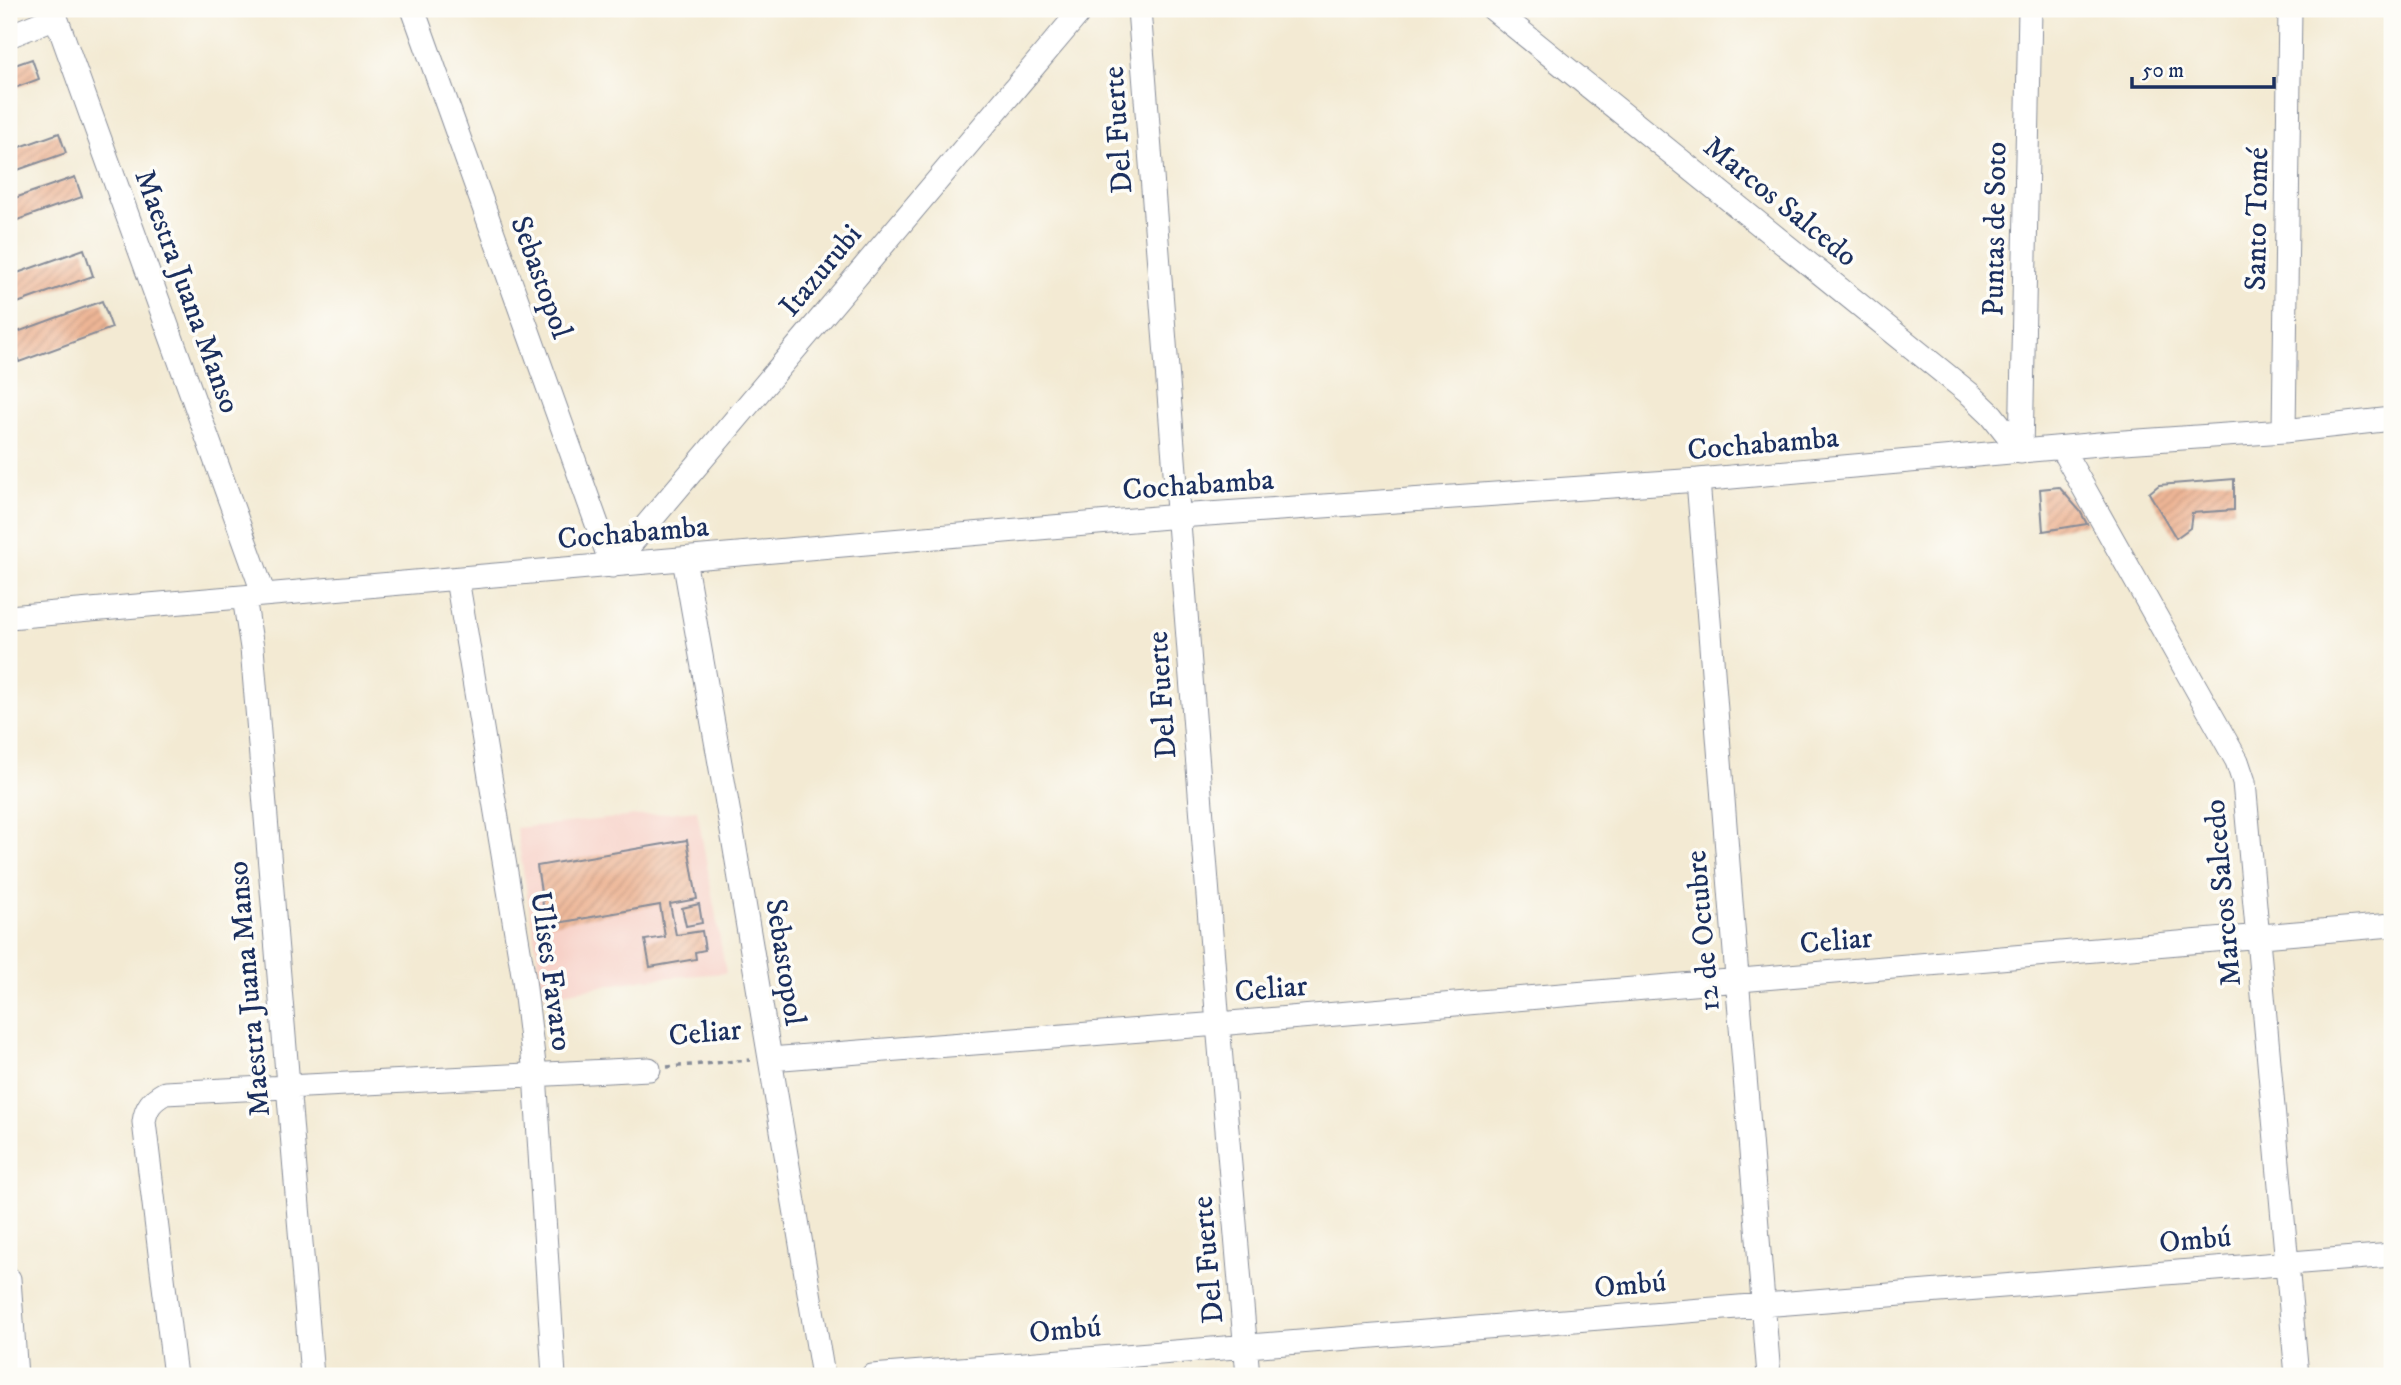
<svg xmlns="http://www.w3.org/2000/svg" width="2401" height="1385" font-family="'IM FELL DW Pica',serif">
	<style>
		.built { fill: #f7d1c8 }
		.building { fill: url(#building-hatch) }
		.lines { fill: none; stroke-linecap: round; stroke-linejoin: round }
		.minor-casing { stroke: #878c98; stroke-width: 25 }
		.path { stroke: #878c98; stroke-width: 3.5; stroke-dasharray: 5 5; stroke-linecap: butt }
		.minor { stroke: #fff; stroke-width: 23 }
		.labels { text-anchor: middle; stroke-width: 7; stroke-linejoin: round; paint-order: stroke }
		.street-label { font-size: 30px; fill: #1b2f5e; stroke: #fdfcf7 }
	</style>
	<defs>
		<pattern id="building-hatch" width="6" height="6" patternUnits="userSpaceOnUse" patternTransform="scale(1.75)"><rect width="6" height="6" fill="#edb595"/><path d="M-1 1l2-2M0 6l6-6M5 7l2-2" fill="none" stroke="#cb9c83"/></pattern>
	</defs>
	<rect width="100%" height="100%" fill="#fdfcf7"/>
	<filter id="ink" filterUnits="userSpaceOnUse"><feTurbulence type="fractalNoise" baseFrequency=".0143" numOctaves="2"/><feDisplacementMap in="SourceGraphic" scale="14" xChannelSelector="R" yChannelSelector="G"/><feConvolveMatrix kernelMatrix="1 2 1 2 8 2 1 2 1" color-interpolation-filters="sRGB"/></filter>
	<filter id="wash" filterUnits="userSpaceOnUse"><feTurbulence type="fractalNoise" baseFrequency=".00686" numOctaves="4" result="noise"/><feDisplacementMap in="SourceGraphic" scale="28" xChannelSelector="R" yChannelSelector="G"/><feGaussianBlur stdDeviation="1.57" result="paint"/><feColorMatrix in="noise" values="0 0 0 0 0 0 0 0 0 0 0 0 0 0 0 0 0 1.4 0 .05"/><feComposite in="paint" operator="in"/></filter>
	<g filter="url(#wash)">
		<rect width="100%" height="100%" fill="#f3ead3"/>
		<path class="built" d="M 697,810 L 726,973 L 645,979 L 544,996 L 516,828 Z"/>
		<g id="blocks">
			<path class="building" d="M 32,59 L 39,79 L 9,90 L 9,67 Z
				M 59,133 L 66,153 L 9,173 L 9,151 Z
				M 75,177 L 82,197 L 9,223 L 9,200 Z
				M 84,249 L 93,276 L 9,306 L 9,276 Z
				M 102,301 L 112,328 L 19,362 L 9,335 Z
				M 2234,479 L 2234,510 L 2192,513 L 2190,528 L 2176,538 L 2149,493 L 2159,485 Z
				M 2059,487 L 2080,511 L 2087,524 L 2043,531 L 2040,489 Z
				M 687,840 L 697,899 L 670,904 L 676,935 L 702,931 L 705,950 L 695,952 L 696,959 L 650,967 L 645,940 L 665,937 L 660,905 L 546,925 L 537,866 Z
				M 699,904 L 702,923 L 686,926 L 682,908 Z"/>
		</g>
	</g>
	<g filter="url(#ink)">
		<use href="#blocks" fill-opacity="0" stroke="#878c98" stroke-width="2"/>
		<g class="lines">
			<defs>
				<path id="minor" d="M 53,9 L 264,595
					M 413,9 L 612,566
					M 1139,9 L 1218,1024 L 1248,1376
					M 1493,9 L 1970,394 L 1992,415 L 2021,452
					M 9,36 L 56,17
					M 2284,431 L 2290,9
					M 2062,449 L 2237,761 L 2244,782 L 2297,1376
					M 2021,452 L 2030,9
					M 1698,480 C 1720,779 1746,1077 1769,1376
					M 684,559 L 733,837 L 823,1376
					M 612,566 L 1077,15 L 1079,9
					M 457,579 L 524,980 L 535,1073 L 554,1376
					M 244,597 L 252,648 L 312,1376
					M 9,617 L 1179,516 L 1698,480 L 2110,443 L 2284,431 L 2392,419
					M 770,1059 L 1218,1024 L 2392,925
					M 9,1279 L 16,1376
					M 175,1376 L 144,1122 C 146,1107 152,1100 165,1093 L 649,1069
					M 872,1376 L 2392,1255"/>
			</defs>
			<use href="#minor" class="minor-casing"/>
			<path class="path" d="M 667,1067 L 750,1060"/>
			<use href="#minor" class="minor"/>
		</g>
	</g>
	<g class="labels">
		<g class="street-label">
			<text transform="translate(1117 130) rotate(-94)" y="10">Del Fuerte</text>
			<text transform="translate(1781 201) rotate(39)" y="10">Marcos Salcedo</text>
			<text transform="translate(2256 219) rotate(-89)" y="10">Santo Tomé</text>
			<text transform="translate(1994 229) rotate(-89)" y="10">Puntas de Soto</text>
			<text transform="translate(820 270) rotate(-50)" y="10">Itazurubi</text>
			<text transform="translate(542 277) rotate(70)" y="10">Sebastopol</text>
			<text transform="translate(188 291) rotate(70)" y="10">Maestra Juana Manso</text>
			<text transform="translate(1763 443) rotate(-5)" y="10">Cochabamba</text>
			<text transform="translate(1198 484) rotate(-4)" y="10">Cochabamba</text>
			<text transform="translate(633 532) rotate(-5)" y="10">Cochabamba</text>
			<text transform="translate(1161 695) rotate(-94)" y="10">Del Fuerte</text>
			<text transform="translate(2222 893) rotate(-95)" y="10">Marcos Salcedo</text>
			<text transform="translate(1702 931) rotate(-95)" y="10">12 de Octubre</text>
			<text transform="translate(1836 940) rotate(-5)" y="10">Celiar</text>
			<text transform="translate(786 962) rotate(81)" y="10">Sebastopol</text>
			<text transform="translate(552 971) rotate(82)" y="10">Ulises Favaro</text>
			<text transform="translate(1271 988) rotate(-5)" y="10">Celiar</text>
			<text transform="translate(248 989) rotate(-95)" y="10">Maestra Juana Manso</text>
			<text transform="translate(705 1032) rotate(-5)" y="10">Celiar</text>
			<text transform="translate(2195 1239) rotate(-5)" y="10">Ombú</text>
			<text transform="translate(1207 1260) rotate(-95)" y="10">Del Fuerte</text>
			<text transform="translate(1630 1284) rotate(-5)" y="10">Ombú</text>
			<text transform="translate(1065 1329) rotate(-5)" y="10">Ombú</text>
		</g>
	</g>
	<rect width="2401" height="1385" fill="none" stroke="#fdfcf7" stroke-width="35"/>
	<path d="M2132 77v10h142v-10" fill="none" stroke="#1b2f5e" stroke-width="3.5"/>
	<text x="2142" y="77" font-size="21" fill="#1b2f5e" stroke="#fdfcf7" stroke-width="5" paint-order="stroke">50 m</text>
</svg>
